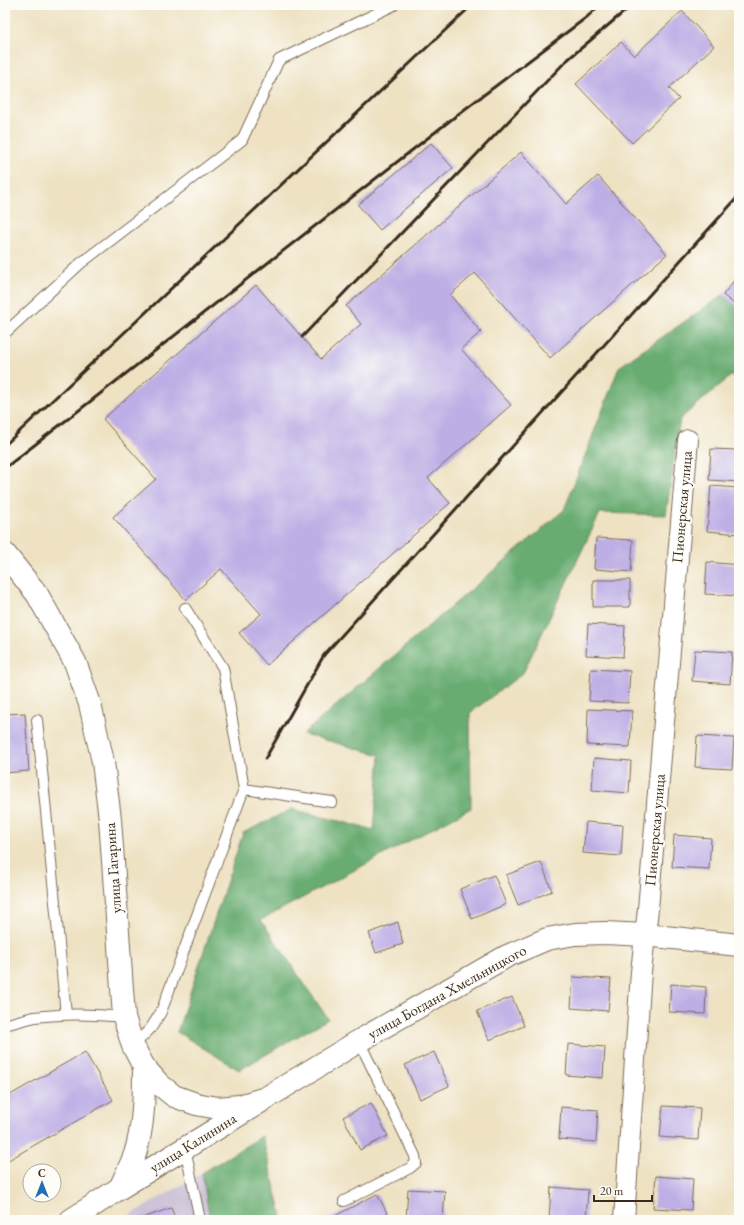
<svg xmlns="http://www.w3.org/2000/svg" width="744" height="1225" font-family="'EB Garamond',serif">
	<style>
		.industrial { fill: #cabfd6 }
		.forest { fill: #68ac71; stroke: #526b48 }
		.building { fill: #bdaee5 }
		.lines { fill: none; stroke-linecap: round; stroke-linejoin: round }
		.service-casing { stroke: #7a6a58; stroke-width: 12 }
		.minor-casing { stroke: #7a6a58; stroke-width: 22 }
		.tertiary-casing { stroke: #7a6a58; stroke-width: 24 }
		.secondary-casing { stroke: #7a6a58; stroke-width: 24 }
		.service { stroke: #fff; stroke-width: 10 }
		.minor { stroke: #fff; stroke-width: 20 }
		.tertiary { stroke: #fff; stroke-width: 22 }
		.secondary { stroke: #fff; stroke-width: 22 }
		.rail { stroke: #3b2a1e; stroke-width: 3 }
		.labels { text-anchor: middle; stroke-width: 4; stroke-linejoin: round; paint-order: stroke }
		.street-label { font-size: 15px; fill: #3b2a1e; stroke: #fdfcf7 }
	</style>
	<rect width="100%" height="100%" fill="#fdfcf7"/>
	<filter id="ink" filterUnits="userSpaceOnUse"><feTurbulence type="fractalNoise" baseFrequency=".025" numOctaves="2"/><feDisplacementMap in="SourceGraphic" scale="8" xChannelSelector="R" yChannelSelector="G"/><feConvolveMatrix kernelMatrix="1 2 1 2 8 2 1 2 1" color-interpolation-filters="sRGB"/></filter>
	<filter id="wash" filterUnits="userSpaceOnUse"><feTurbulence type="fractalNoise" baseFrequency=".012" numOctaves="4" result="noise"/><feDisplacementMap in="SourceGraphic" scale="16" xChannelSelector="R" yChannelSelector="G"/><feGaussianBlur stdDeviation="0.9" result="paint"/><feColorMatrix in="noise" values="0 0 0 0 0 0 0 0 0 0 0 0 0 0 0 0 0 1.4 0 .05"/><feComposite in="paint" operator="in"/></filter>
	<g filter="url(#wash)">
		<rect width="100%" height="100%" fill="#eee2c3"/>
		<path class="industrial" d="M 202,1173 L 210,1220 L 122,1220 Z"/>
		<path class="forest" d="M 723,295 L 739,308 L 739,369 L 680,419 L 666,515 L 600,513 L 523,673 L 470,713 L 471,808 L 261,920 L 328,1019 L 239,1070 L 177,1032 L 243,833 L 292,809 L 374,830 L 380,755 L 303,734 L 564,510 L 619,367 Z
			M 262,1136 L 283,1220 L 210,1220 L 202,1173 Z"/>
		<g id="blocks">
			<path class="building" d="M 682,11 L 714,46 L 669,88 L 679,99 L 632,143 L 576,84 L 621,42 L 634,56 Z
				M 431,143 L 453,168 L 380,230 L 358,205 Z
				M 521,152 L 566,204 L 598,176 L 667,254 L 550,358 L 475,273 L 450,295 L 481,332 L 461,349 L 511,405 L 428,478 L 450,503 L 267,665 L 239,633 L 261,614 L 221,569 L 186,600 L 113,517 L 156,479 L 103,419 L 256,285 L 321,359 L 361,324 L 346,306 Z
				M 739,274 L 739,308 L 723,295 Z
				M 711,449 L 739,450 L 739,482 L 709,480 Z
				M 711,486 L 739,488 L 739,534 L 707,531 Z
				M 596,538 L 633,540 L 631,572 L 594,569 Z
				M 707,562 L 739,565 L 739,596 L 705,594 Z
				M 593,580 L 630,580 L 630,607 L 593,607 Z
				M 588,624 L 625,626 L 623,657 L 586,655 Z
				M 695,650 L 732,652 L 730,684 L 692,681 Z
				M 591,669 L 630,671 L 628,703 L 589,701 Z
				M 588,709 L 632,711 L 630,747 L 587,745 Z
				M 25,713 L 29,771 L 5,773 L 5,714 Z
				M 697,736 L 734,738 L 732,769 L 695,767 Z
				M 594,758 L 631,761 L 629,793 L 592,790 Z
				M 586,822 L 623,825 L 621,856 L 583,853 Z
				M 674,835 L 711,838 L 709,869 L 672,867 Z
				M 541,862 L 552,891 L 518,905 L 506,875 Z
				M 494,875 L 506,904 L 472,919 L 460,889 Z
				M 398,922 L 403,944 L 376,953 L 369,933 Z
				M 573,977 L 611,979 L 608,1011 L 571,1008 Z
				M 671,984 L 706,987 L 705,1014 L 669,1012 Z
				M 512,997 L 524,1026 L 489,1040 L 477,1011 Z
				M 568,1044 L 605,1047 L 603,1078 L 566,1075 Z
				M 85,1052 L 113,1100 L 5,1162 L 5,1098 Z
				M 434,1052 L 449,1086 L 420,1099 L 405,1065 Z
				M 371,1103 L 388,1136 L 360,1150 L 343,1117 Z
				M 663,1106 L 700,1108 L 698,1140 L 660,1137 Z
				M 561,1107 L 598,1110 L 596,1142 L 559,1139 Z
				M 656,1176 L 693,1179 L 691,1210 L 653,1208 Z
				M 551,1187 L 588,1190 L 586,1220 L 549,1219 Z
				M 408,1189 L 445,1191 L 443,1220 L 406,1220 Z
				M 377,1194 L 391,1220 L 327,1220 Z
				M 171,1208 L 176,1220 L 137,1220 Z"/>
		</g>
	</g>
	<g filter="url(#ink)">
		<use href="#blocks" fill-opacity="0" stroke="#7a6a58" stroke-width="1"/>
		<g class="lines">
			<defs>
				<path id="service" d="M 5,333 L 81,263 L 242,140 L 279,60 L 394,5
					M 37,720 L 66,1014
					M 244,789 L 332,802
					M 5,1025 C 15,1022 25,1019 35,1017 C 65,1013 95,1014 124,1017
					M 133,1046 L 151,1028 L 161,1012 L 244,789 L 223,668 L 185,608
					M 185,1148 L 200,1220
					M 344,1201 L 410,1168 L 416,1163 L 415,1156 L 359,1041"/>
				<path id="minor" d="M 624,1220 L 641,972 L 648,909 L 688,440"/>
				<path id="tertiary" d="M 120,1188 C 125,1177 131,1165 135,1154 C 144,1126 144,1096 144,1067
					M 71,1220 L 120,1188 L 260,1102"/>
				<path id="secondary" d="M 5,554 L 37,594 L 75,662 L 90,704 L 103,762 L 110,819 L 124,1017 L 133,1046 L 144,1067 L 159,1084 L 174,1096 L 196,1104 L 218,1108 L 239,1106 L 266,1098 L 359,1041 L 507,956 L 547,939 L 575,934 L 605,933 L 645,935 L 739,945"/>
			</defs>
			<use href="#service" class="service-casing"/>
			<use href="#minor" class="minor-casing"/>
			<use href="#tertiary" class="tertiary-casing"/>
			<use href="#secondary" class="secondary-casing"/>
			<use href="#service" class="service"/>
			<use href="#minor" class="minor"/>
			<use href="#tertiary" class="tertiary"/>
			<use href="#secondary" class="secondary"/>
			<path class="rail" d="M 302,337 L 566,61 L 632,5
				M 5,445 L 472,5
				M 5,468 L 461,112 L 587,17 L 600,5
				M 265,759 L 324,655 L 736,199 L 739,193"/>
		</g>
	</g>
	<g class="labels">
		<g class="street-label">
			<text transform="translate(682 507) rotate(-85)" y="5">Пионерская улица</text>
			<text transform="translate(655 830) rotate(-85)" y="5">Пионерская улица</text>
			<text transform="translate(113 868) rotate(-94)" y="5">улица Гагарина</text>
			<text transform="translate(447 992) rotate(-29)" y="5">улица Богдана Хмельницкого</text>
			<text transform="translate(193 1143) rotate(-32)" y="5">улица Калинина</text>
		</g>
	</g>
	<rect width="744" height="1225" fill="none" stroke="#fdfcf7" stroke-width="20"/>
	<g transform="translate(42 1183)"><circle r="19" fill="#fdfcf7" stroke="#afa8a0"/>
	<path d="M0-3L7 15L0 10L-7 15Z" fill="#1f6fb2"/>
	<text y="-6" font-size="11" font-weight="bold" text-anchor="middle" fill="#3b2a1e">С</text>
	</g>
	<path d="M594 1195v6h58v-6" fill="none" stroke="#3b2a1e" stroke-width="2"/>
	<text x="600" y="1195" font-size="12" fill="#3b2a1e" stroke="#fdfcf7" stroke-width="3" paint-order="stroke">20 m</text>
</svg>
